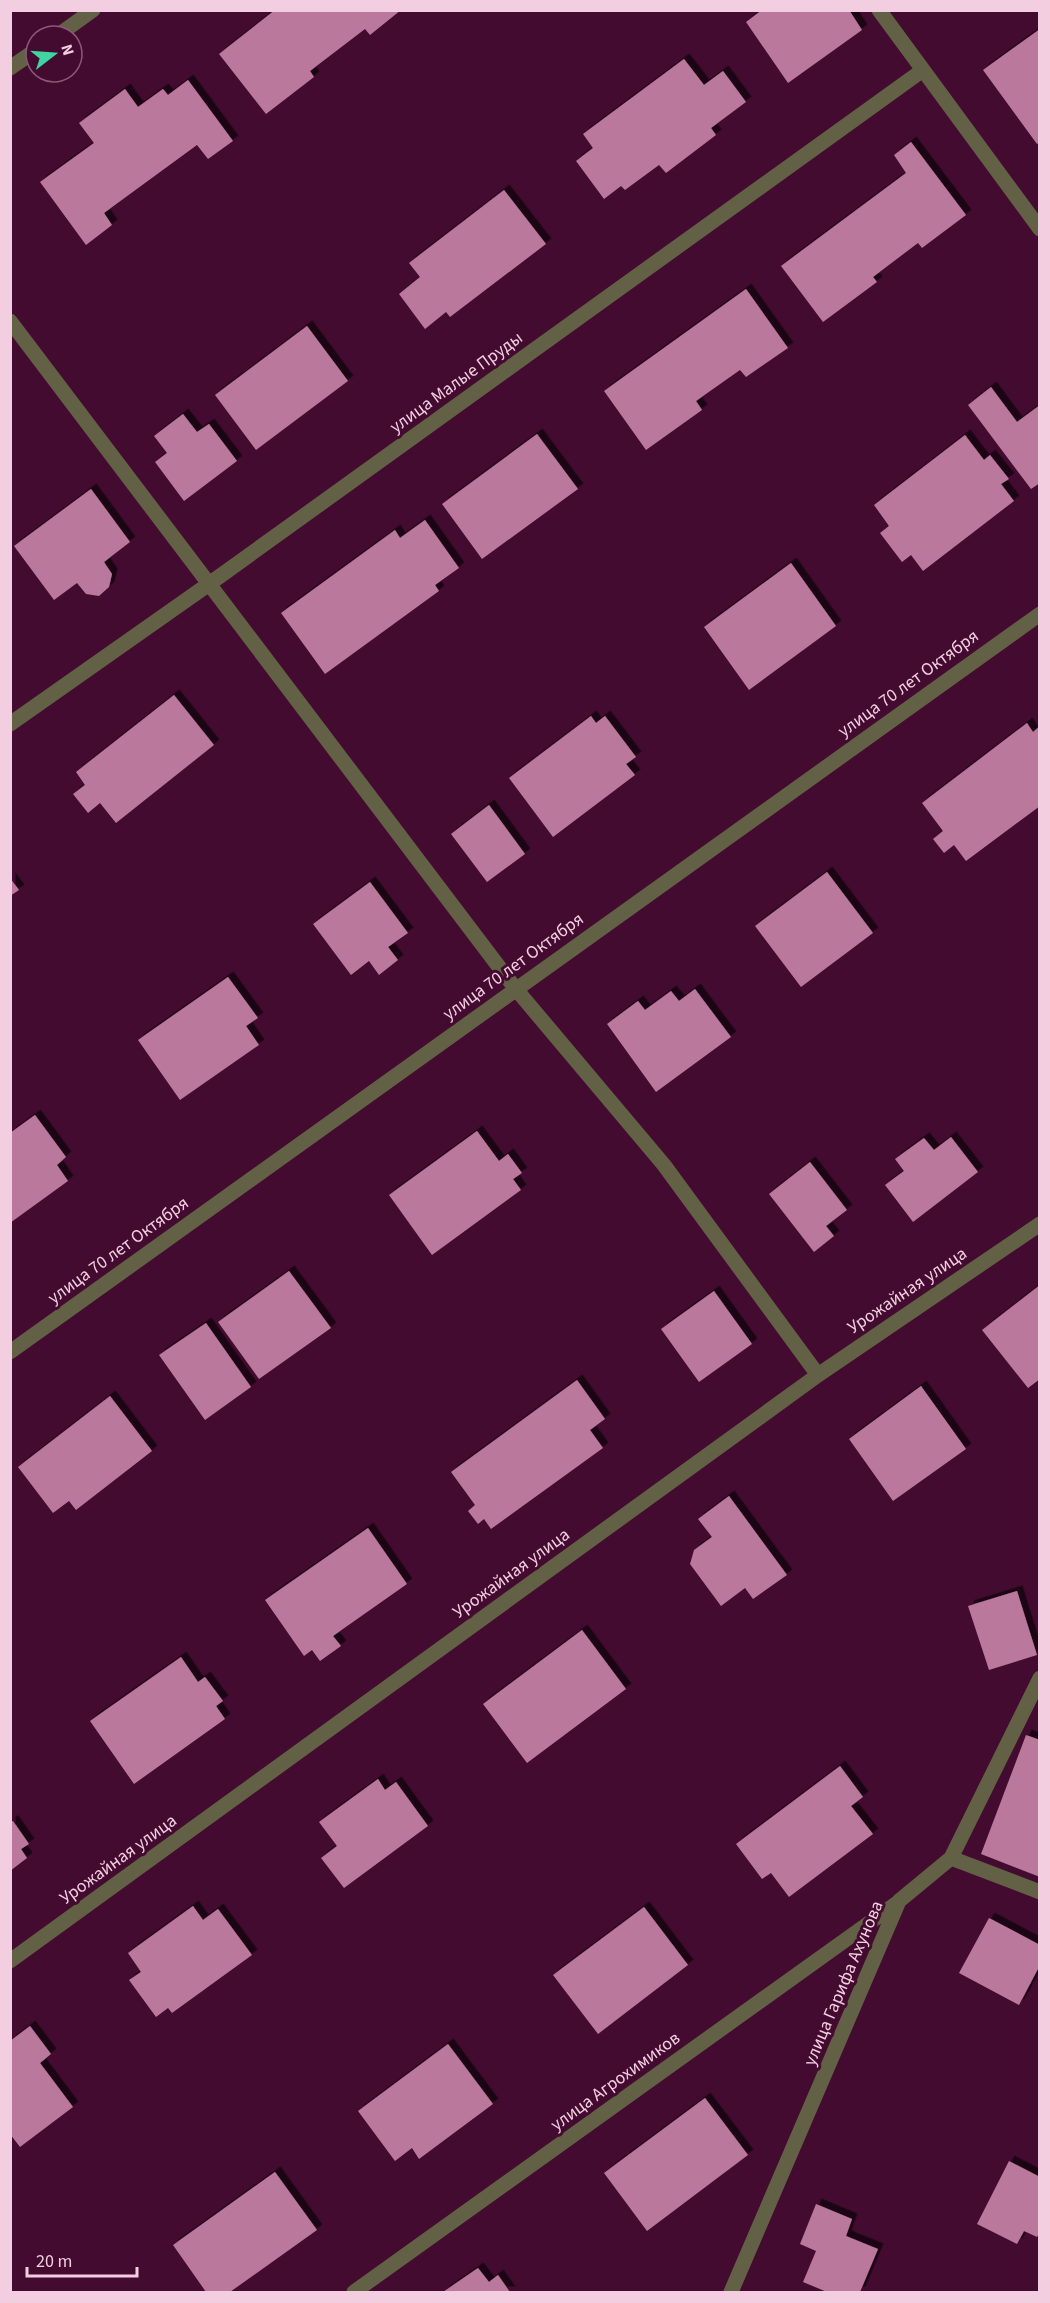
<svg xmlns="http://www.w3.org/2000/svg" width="1050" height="2303" font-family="'Source Sans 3',sans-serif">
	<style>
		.building { fill: #ba789d; filter: url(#shadow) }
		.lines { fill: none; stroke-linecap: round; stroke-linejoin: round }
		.street { stroke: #636145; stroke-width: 15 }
		.labels { text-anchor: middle; stroke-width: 6; stroke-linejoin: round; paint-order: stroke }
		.street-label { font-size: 18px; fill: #f3cee1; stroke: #440b30 }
	</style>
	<defs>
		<filter id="shadow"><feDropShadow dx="5.5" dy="-5.5" stdDeviation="0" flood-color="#0009"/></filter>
	</defs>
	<rect width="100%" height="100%" fill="#440b30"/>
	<path class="building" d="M 275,10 L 401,10 L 370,35 L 365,29 L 310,71 L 314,77 L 266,114 L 219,54 Z
		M 762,10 L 849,10 L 862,30 L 788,83 L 746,22 Z
		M 1040,29 L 1040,142 L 1037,144 L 983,70 Z
		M 684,59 L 704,85 L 723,71 L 746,102 L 711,128 L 716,135 L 666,173 L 659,165 L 625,190 L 621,186 L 604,199 L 576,161 L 593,148 L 583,134 Z
		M 188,80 L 233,141 L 208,159 L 197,145 L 104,213 L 112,225 L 86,245 L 40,182 L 94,143 L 79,123 L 125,89 L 138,107 L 163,89 L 168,95 Z
		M 911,142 L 966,215 L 922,248 L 918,243 L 873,277 L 877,282 L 823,322 L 781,266 L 906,173 L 894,155 Z
		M 504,190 L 546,244 L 450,317 L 446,312 L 425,329 L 399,294 L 420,277 L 409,263 Z
		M 746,289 L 788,348 L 746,377 L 740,370 L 696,401 L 702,410 L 646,450 L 604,391 Z
		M 307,326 L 348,381 L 256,450 L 215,395 Z
		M 991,387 L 1017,422 L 1040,405 L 1040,483 L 1031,489 L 968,405 Z
		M 183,414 L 197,432 L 209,424 L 237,461 L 184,501 L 155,462 L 167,453 L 154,436 Z
		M 537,434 L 578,489 L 482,559 L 442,504 Z
		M 965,435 L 984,460 L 990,455 L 1009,479 L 1001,484 L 1014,501 L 923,571 L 911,555 L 902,562 L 880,533 L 889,526 L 874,505 Z
		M 91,489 L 130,542 L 104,562 L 112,574 L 109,587 L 99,596 L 86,594 L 77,583 L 54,600 L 14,546 Z
		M 425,520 L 459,568 L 435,585 L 439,591 L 325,674 L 281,613 L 395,530 L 400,538 Z
		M 791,563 L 836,626 L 749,690 L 704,627 Z
		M 174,695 L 214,745 L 116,823 L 100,803 L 88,813 L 73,794 L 85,785 L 76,772 Z
		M 591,716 L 596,723 L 605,716 L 636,757 L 626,764 L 635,775 L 553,837 L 509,778 Z
		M 1027,723 L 1033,732 L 1040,726 L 1040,806 L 966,861 L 954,845 L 944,853 L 933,839 L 943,831 L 922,803 Z
		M 489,805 L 525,854 L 487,882 L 451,834 Z
		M 827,872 L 873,933 L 801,987 L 755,926 Z
		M 10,878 L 19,890 L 10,896 Z
		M 370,882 L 408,933 L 388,947 L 398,960 L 379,975 L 369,961 L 351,975 L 313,924 Z
		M 228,977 L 258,1018 L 246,1026 L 259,1045 L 180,1100 L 138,1040 Z
		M 695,989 L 731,1037 L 656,1092 L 607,1024 L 638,1001 L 645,1010 L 671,991 L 679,1001 Z
		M 35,1115 L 66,1157 L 57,1165 L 68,1181 L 10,1223 L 10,1133 Z
		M 477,1131 L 499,1161 L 508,1154 L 522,1173 L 513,1179 L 521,1190 L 432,1255 L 389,1195 Z
		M 951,1137 L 978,1172 L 913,1222 L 885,1185 L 904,1171 L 895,1159 L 924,1138 L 934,1150 Z
		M 810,1162 L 847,1210 L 826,1226 L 834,1236 L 814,1252 L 769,1194 Z
		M 289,1271 L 331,1328 L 259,1379 L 218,1322 Z
		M 1040,1285 L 1040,1379 L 1028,1388 L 982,1330 Z
		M 714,1291 L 752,1344 L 699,1382 L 661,1329 Z
		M 206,1323 L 251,1387 L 205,1420 L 159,1355 Z
		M 577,1380 L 605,1419 L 590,1430 L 603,1448 L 491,1529 L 484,1519 L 478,1524 L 468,1511 L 475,1505 L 451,1472 Z
		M 921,1386 L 966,1449 L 893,1501 L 849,1439 Z
		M 110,1396 L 152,1451 L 76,1510 L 69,1501 L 53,1513 L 18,1467 Z
		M 729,1496 L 787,1575 L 753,1599 L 745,1588 L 721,1606 L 690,1564 L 694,1550 L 712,1537 L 698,1519 Z
		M 368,1528 L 407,1584 L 333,1636 L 341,1646 L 320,1661 L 312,1650 L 304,1656 L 265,1600 Z
		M 1017,1591 L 1037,1655 L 989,1670 L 968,1606 Z
		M 582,1630 L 626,1689 L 527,1763 L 483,1704 Z
		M 181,1657 L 198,1682 L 205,1677 L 223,1701 L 216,1706 L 225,1719 L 134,1784 L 90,1721 Z
		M 1026,1735 L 1040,1740 L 1040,1877 L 981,1854 Z
		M 840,1766 L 863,1797 L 851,1806 L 873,1834 L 789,1897 L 771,1873 L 762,1879 L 736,1844 Z
		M 378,1779 L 385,1790 L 396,1782 L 428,1826 L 344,1888 L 321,1858 L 337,1846 L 319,1822 Z
		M 13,1821 L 29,1844 L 21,1849 L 27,1858 L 10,1871 L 10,1822 Z
		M 193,1906 L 203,1920 L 218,1909 L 252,1955 L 172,2013 L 168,2008 L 156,2017 L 129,1980 L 141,1972 L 128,1953 Z
		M 644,1907 L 688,1965 L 598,2034 L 553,1975 Z
		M 989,1918 L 1040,1945 L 1040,1965 L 1019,2005 L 959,1973 Z
		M 30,2026 L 51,2054 L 40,2063 L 73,2107 L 20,2147 L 10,2134 L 10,2041 Z
		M 448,2044 L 493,2104 L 419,2159 L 412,2148 L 395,2161 L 358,2111 Z
		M 705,2098 L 748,2155 L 647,2231 L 604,2173 Z
		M 1009,2161 L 1040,2177 L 1040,2232 L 1037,2237 L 1024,2231 L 1017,2244 L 977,2224 Z
		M 275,2172 L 317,2230 L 230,2292 L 206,2292 L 173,2245 Z
		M 816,2204 L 852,2219 L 846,2236 L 878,2249 L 860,2292 L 827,2292 L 803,2282 L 816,2251 L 800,2244 Z
		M 478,2268 L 489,2282 L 498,2275 L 510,2292 L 443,2292 Z"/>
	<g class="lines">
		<path class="street" d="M 879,10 L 1040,229
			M 57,36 L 93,10
			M 10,68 L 36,50
			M 10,321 L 515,988 L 664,1165 L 818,1375
			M 10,724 L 209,584 L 923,70
			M 10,1352 L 1040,614
			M 951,1858 L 1040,1892
			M 10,1961 L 818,1375 L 1040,1224
			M 354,2292 L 897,1903
			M 731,2292 L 899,1901 L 951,1858 L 1040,1678"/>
	</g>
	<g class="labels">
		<g class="street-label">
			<text transform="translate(456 382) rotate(-36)" y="6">улица Малые Пруды</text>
			<text transform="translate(908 683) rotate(-36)" y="6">улица 70 лет Октября</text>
			<text transform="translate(513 966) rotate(-36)" y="6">улица 70 лет Октября</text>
			<text transform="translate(118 1250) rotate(-36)" y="6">улица 70 лет Октября</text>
			<text transform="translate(907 1290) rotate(-34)" y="6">Урожайная улица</text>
			<text transform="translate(511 1573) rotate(-36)" y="6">Урожайная улица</text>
			<text transform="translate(118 1859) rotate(-36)" y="6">Урожайная улица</text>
			<text transform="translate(843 1983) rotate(-67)" y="6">улица Гарифа Ахунова</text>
			<text transform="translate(615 2081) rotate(-36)" y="6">улица Агрохимиков</text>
		</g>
	</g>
	<rect width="1050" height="2303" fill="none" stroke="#f3cee1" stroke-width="24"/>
	<g transform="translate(54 54) rotate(73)"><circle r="28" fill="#440b30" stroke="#8a5977" stroke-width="1.5"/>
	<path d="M0-4.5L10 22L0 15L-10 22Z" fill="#40d4a2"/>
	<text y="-9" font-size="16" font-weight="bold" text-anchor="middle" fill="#f3cee1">N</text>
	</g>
	<path d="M27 2267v9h110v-9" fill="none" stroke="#f3cee1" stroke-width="3"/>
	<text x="36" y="2267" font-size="18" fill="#f3cee1" stroke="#440b30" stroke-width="4.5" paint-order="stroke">20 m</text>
</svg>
